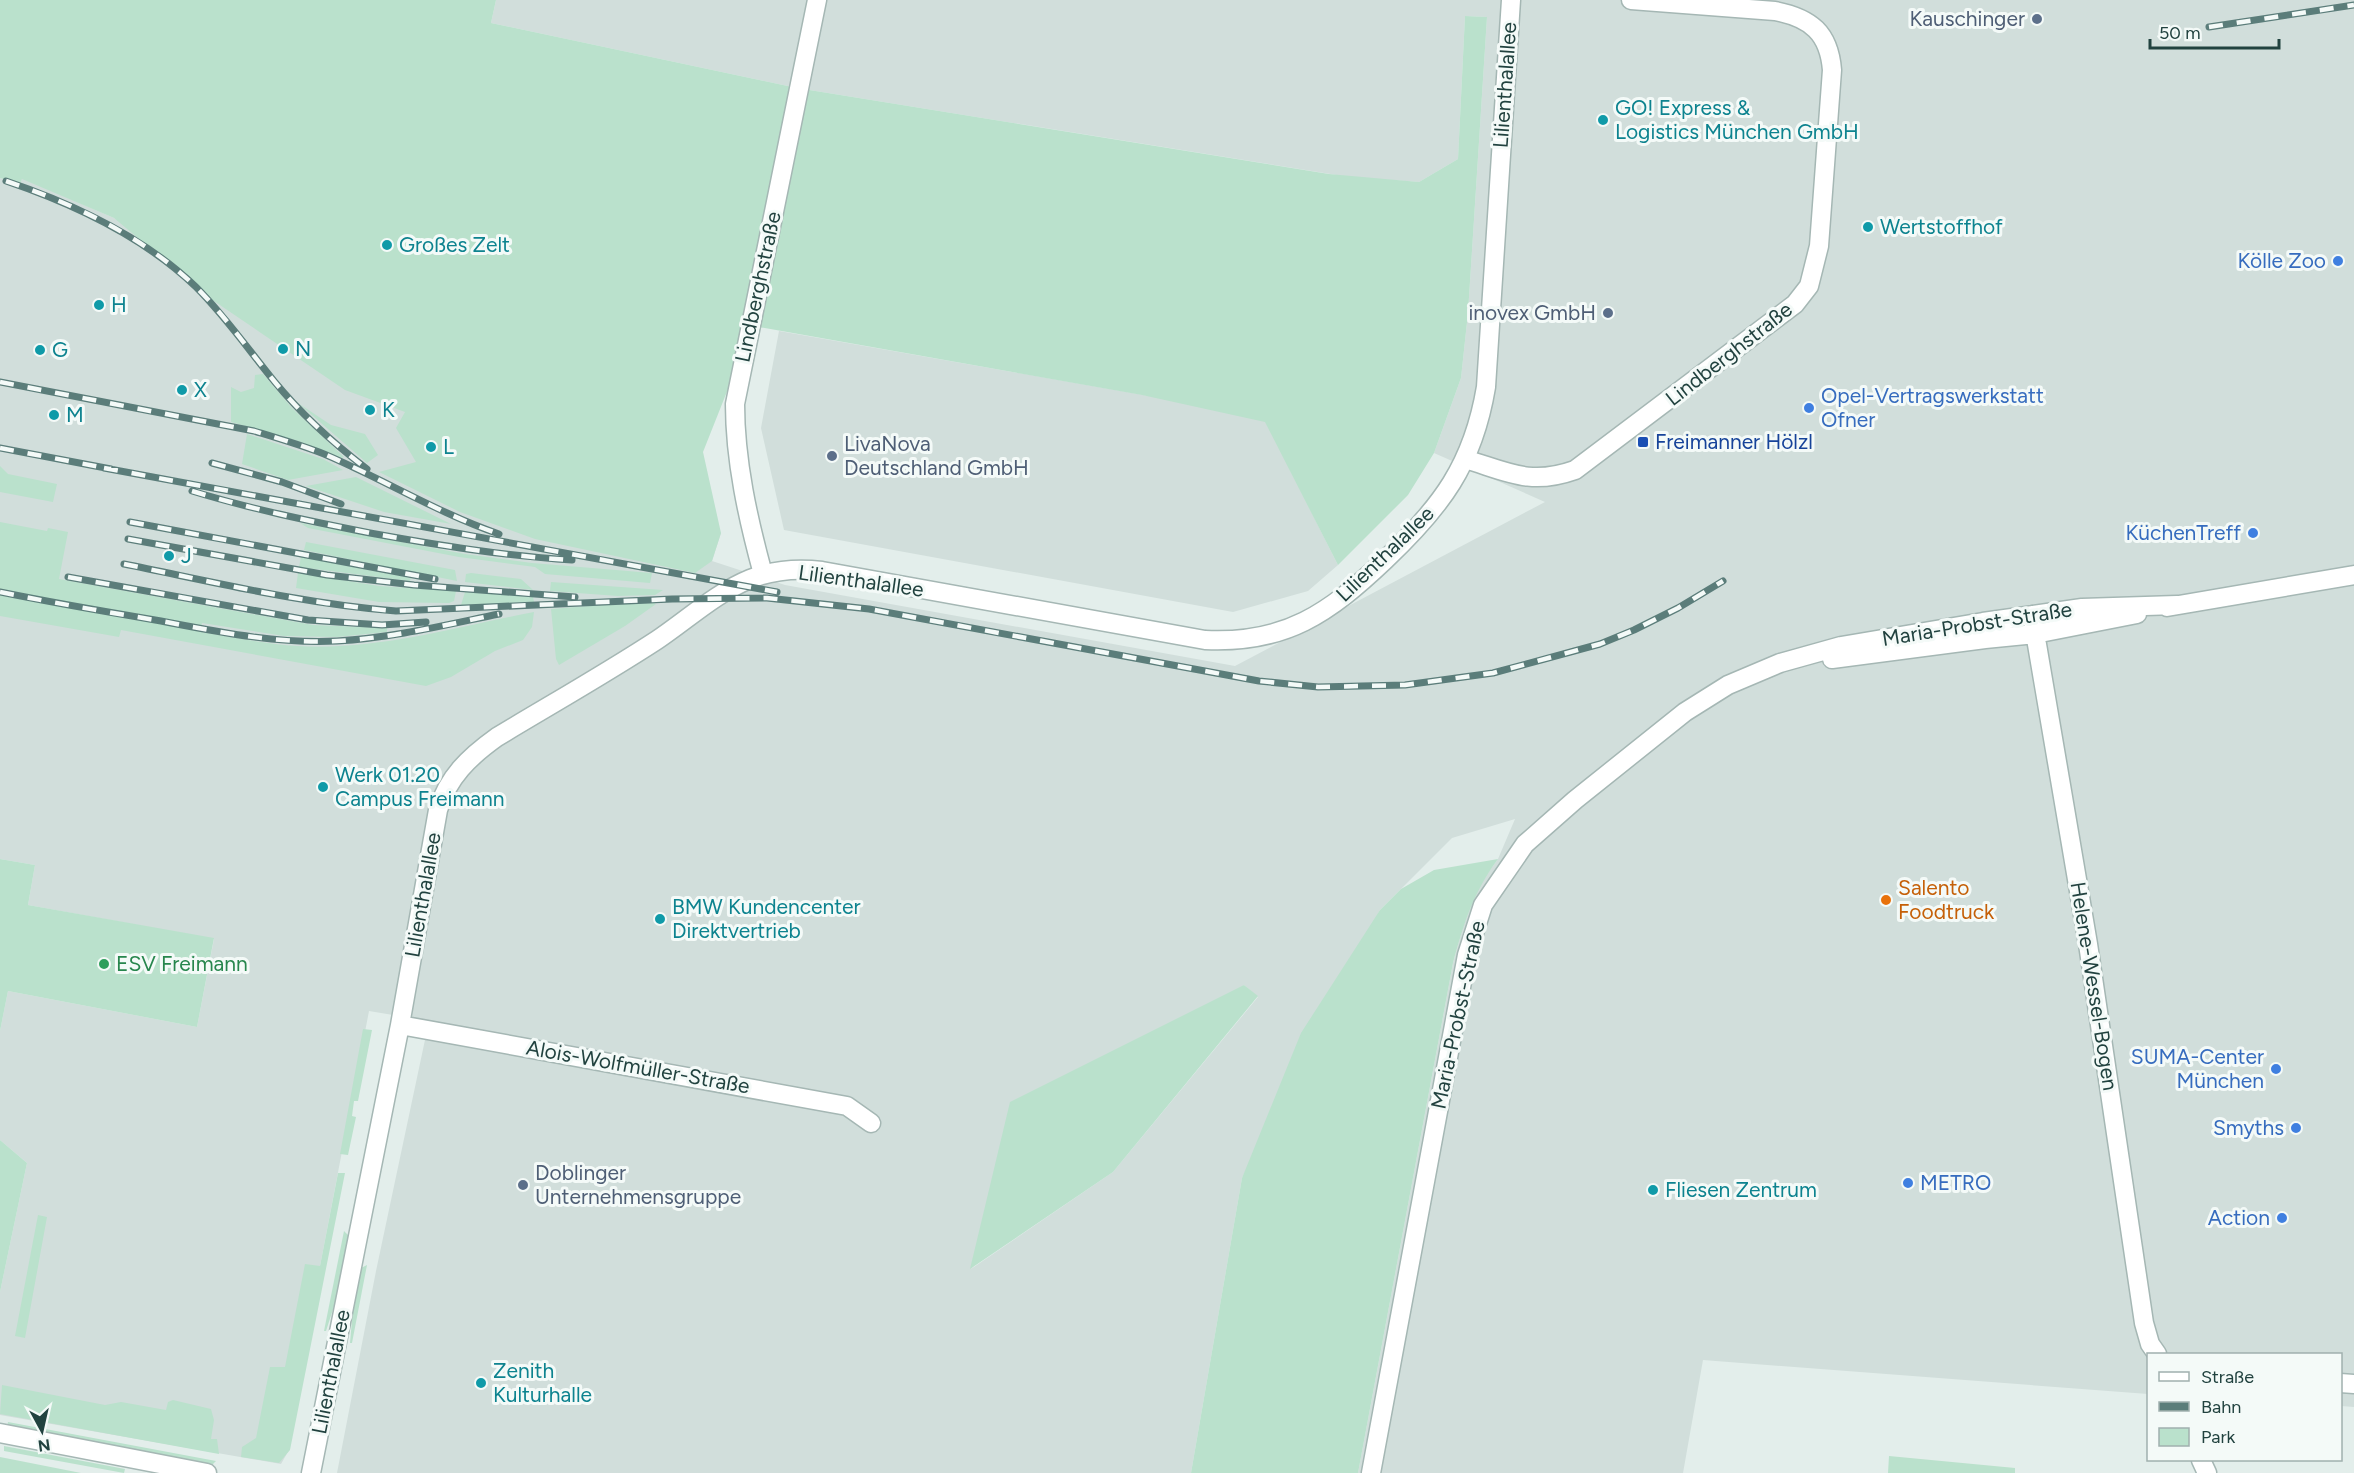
<svg xmlns="http://www.w3.org/2000/svg" width="2354" height="1473" font-family="Figtree,sans-serif">
	<style>
		.built { fill: #d1dedb; fill-rule: evenodd }
		.green { fill: #bae1cc }
		.lines { fill: none; stroke-linecap: round; stroke-linejoin: round }
		.minor-casing { stroke: #a5b7b4; stroke-width: 21 }
		.minor { stroke: #fff; stroke-width: 18 }
		.rail-casing { stroke: #5b7d7a; stroke-width: 7 }
		.rail { stroke: #f4faf8; stroke-width: 4.5; stroke-dasharray: 14; stroke-linecap: butt }
		.service-dot { fill: #5c6f8a; stroke: #f4faf8; stroke-width: 2 }
		.culture-dot { fill: #0f9aa8; stroke: #f4faf8; stroke-width: 2 }
		.shop-dot { fill: #3f7fe0; stroke: #f4faf8; stroke-width: 2 }
		.transit-dot { fill: #1a4fb4; stroke: #f4faf8; stroke-width: 2 }
		.food-dot { fill: #e8710a; stroke: #f4faf8; stroke-width: 2 }
		.leisure-dot { fill: #2e9e5b; stroke: #f4faf8; stroke-width: 2 }
		.labels { text-anchor: middle; stroke-width: 6; stroke-linejoin: round; paint-order: stroke }
		.service-label { font-size: 21px; fill: #4e5e75; stroke: #f4faf8; text-anchor: end }
		.street-label { font-size: 21px; fill: #21423f; stroke: #f4faf8 }
		.culture-label { font-size: 21px; fill: #0d838f; stroke: #f4faf8; text-anchor: start }
		.shop-label { font-size: 21px; fill: #366cbe; stroke: #f4faf8; text-anchor: end }
		.transit-label { font-size: 21px; fill: #164399; stroke: #f4faf8; text-anchor: start }
		.food-label { font-size: 21px; fill: #c56008; stroke: #f4faf8; text-anchor: start }
		.leisure-label { font-size: 21px; fill: #27864d; stroke: #f4faf8; text-anchor: start }
	</style>
	<rect width="100%" height="100%" fill="#e3eeeb"/>
	<path class="built" d="M 496,0 L 2354,0 L 2354,1407 L 2341,1406 L 2340,1354 L 2148,1354 L 2148,1394 L 1703,1360 L 1683,1473 L 1358,1473 L 1453,963 L 1463,927 L 1473,900 L 1481,882 L 1498,859 L 1515,819 L 1452,838 L 1380,910 L 1242,1178 L 1191,1473 L 337,1473 L 376,1271 L 429,1021 L 369,1011 L 320,1266 L 289,1450 L 281,1464 L 0,1415 L 0,1292 L 27,1163 L 0,1140 L 0,1031 L 8,991 L 197,1027 L 214,939 L 28,905 L 35,865 L 0,859 L 0,178 L 20,184 L 22,178 L 114,218 L 721,533 L 712,561 L 785,585 L 1235,666 L 1545,502 L 1434,453 L 1461,378 L 1468,313 L 1487,17 L 1465,16 L 1458,159 L 1419,182 L 1349,177 L 797,88 L 491,23 ZM 1244,985 L 1258,997 L 1113,1172 L 971,1269 Z
		M 779,331 L 1263,416 L 1338,565 L 1308,591 L 1233,612 L 784,530 L 761,428 Z"/>
	<path class="green" d="M 0,0 L 496,0 L 491,23 L 797,88 L 1329,174 L 1419,182 L 1458,159 L 1465,16 L 1487,17 L 1468,313 L 1461,378 L 1434,453 L 1408,495 L 1338,565 L 1265,422 L 1142,395 L 753,326 L 703,452 L 721,533 L 712,561 L 695,573 L 535,539 L 460,512 L 379,472 L 416,462 L 396,428 L 405,412 L 345,390 L 211,299 L 114,218 L 22,179 L 20,184 L 0,178 Z
		M 263,374 L 292,408 L 344,457 L 341,458 L 295,440 L 231,422 L 231,387 L 241,392 L 254,388 L 255,375 Z
		M 298,403 L 331,425 L 365,434 L 378,455 L 367,463 Z
		M 247,434 L 323,459 L 343,470 L 288,480 L 242,464 Z
		M 0,466 L 8,474 L 57,484 L 53,502 L 0,492 Z
		M 356,477 L 451,524 L 384,512 L 306,486 Z
		M 0,522 L 47,531 L 48,528 L 68,532 L 59,579 L 313,625 L 387,628 L 387,632 L 337,637 L 284,636 L 202,623 L 201,632 C 232,637 265,644 297,646 C 376,651 456,627 534,612 L 532,627 L 523,640 L 495,651 L 451,677 L 426,686 L 121,630 L 119,637 L 0,616 Z
		M 300,523 L 465,554 L 532,563 L 652,573 L 650,583 L 545,574 L 535,567 L 459,557 L 308,528 Z
		M 306,542 L 455,570 L 457,581 L 304,550 Z
		M 301,557 L 411,578 L 410,581 L 299,567 Z
		M 298,573 L 379,586 L 456,591 L 454,601 L 449,603 L 379,602 L 296,588 Z
		M 471,573 L 521,579 L 533,590 L 465,582 L 466,574 Z
		M 551,582 L 663,590 L 655,595 L 618,596 L 550,591 Z
		M 465,592 L 533,597 L 534,602 L 461,605 Z
		M 650,601 L 656,604 L 625,626 L 559,665 L 556,659 L 551,609 Z
		M 0,859 L 35,865 L 28,905 L 214,938 L 197,1027 L 8,991 L 0,1031 Z
		M 1498,859 C 1473,893 1464,923 1453,963 L 1358,1473 L 1191,1473 L 1242,1178 L 1301,1033 L 1380,910 L 1401,889 L 1434,870 Z
		M 1244,985 L 1258,996 L 1113,1172 L 970,1269 L 1010,1102 Z
		M 363,1029 L 372,1030 L 358,1101 L 354,1101 L 352,1116 L 356,1117 L 348,1155 L 340,1154 Z
		M 0,1140 L 27,1163 L 0,1292 Z
		M 338,1173 L 345,1173 L 290,1450 L 279,1463 L 241,1457 L 242,1447 L 256,1438 L 270,1367 L 285,1367 L 305,1264 L 320,1266 Z
		M 38,1215 L 47,1217 L 25,1338 L 15,1336 Z
		M 344,1231 L 349,1236 L 336,1300 L 326,1331 L 324,1331 Z
		M 367,1265 L 352,1343 L 350,1343 L 353,1309 L 361,1268 Z
		M 2,1385 L 105,1405 L 121,1402 L 166,1410 L 168,1402 L 173,1400 L 211,1409 L 214,1420 L 211,1439 L 217,1439 L 219,1454 L 0,1414 Z
		M 8,1422 L 216,1461 L 212,1465 L 7,1427 Z
		M 4,1446 L 125,1469 L 124,1473 L 4,1451 Z
		M 1889,1456 L 2015,1468 L 2015,1473 L 1888,1473 Z
		M 0,1457 L 81,1473 L 0,1473 Z"/>
	<g class="lines">
		<defs>
			<path id="minor" d="M 1465,459 C 1508,472 1530,486 1575,470 L 1795,304 L 1809,286 L 1819,246 L 1832,70 C 1829,33 1811,18 1775,11 L 1631,0
				M 763,574 C 748,519 735,461 735,404 L 817,0
				M 2167,607 L 2354,575
				M 2032,615 L 2088,944 L 2144,1323 L 2150,1344 L 2157,1354
				M 1832,659 L 1985,639 L 2035,634 L 2137,614
				M 400,1025 L 847,1106 L 871,1123
				M 2340,1383 L 2354,1384
				M 0,1433 L 207,1473
				M 2201,1460 L 2207,1473
				M 311,1473 L 400,1025 L 438,810 C 448,777 469,757 497,737 C 550,705 605,674 657,640 C 688,619 716,593 750,579 C 773,570 797,568 822,571 L 1205,640 C 1286,644 1329,613 1385,560 C 1441,507 1473,465 1486,387 L 1511,0
				M 1371,1473 L 1467,955 L 1483,905 L 1525,844 L 1575,800 L 1685,712 L 1728,685 L 1780,663 L 1841,646 L 1983,622 L 2082,608 L 2177,605"/>
		</defs>
		<use href="#minor" class="minor-casing"/>
		<use href="#minor" class="minor"/>
		<defs>
			<path id="rail" d="M 2209,27 L 2354,5
				M 6,181 C 74,204 143,236 196,287 C 225,316 248,349 274,381 C 301,414 333,443 367,469
				M 0,382 L 254,431 C 277,438 301,445 324,454 C 383,479 438,513 499,534
				M 0,448 L 111,469
				M 212,463 L 282,482 L 341,504
				M 104,468 L 777,592
				M 192,491 C 251,509 309,521 370,533 C 437,545 504,556 572,560
				M 130,522 L 435,579
				M 128,539 L 327,575 L 414,585 L 575,597
				M 124,564 C 214,582 304,604 396,611 L 672,599 L 767,598 L 869,609 L 1259,681 L 1318,687 L 1405,685 L 1493,673 L 1600,644 L 1634,630 L 1678,608 L 1723,581
				M 68,577 L 308,620 L 382,625 L 426,622
				M 0,592 C 54,603 107,612 161,621 C 219,632 278,644 337,641 C 392,638 445,625 499,614"/>
		</defs>
		<use href="#rail" class="rail-casing"/>
		<use href="#rail" class="rail"/>
	</g>
	<g class="service-dot">
		<circle cx="2037" cy="19" r="6"/>
		<circle cx="1608" cy="313" r="6"/>
		<circle cx="832" cy="456" r="6"/>
		<circle cx="523" cy="1185" r="6"/>
	</g>
	<g class="culture-dot">
		<circle cx="1603" cy="120" r="6"/>
		<circle cx="1868" cy="227" r="6"/>
		<circle cx="387" cy="245" r="6"/>
		<circle cx="99" cy="305" r="6"/>
		<circle cx="283" cy="349" r="6"/>
		<circle cx="40" cy="350" r="6"/>
		<circle cx="182" cy="390" r="6"/>
		<circle cx="370" cy="410" r="6"/>
		<circle cx="54" cy="415" r="6"/>
		<circle cx="431" cy="447" r="6"/>
		<circle cx="169" cy="556" r="6"/>
		<circle cx="323" cy="787" r="6"/>
		<circle cx="660" cy="919" r="6"/>
		<circle cx="1653" cy="1190" r="6"/>
		<circle cx="481" cy="1383" r="6"/>
	</g>
	<g class="shop-dot">
		<circle cx="2338" cy="261" r="6"/>
		<circle cx="1809" cy="408" r="6"/>
		<circle cx="2253" cy="533" r="6"/>
		<circle cx="2276" cy="1069" r="6"/>
		<circle cx="2296" cy="1128" r="6"/>
		<circle cx="1908" cy="1183" r="6"/>
		<circle cx="2282" cy="1218" r="6"/>
	</g>
	<rect class="transit-dot" x="1637" y="436" width="12" height="12" rx="3"/>
	<circle class="food-dot" cx="1886" cy="900" r="6"/>
	<circle class="leisure-dot" cx="104" cy="964" r="6"/>
	<g class="labels">
		<g class="service-label">
			<text x="2025" y="26">Kauschinger</text>
			<text x="1596" y="320">inovex GmbH</text>
			<text x="844" y="451" text-anchor="start">LivaNova<tspan x="844" dy="24">Deutschland GmbH</tspan></text>
			<text x="535" y="1180" text-anchor="start">Doblinger<tspan x="535" dy="24">Unternehmensgruppe</tspan></text>
		</g>
		<g class="street-label">
			<text transform="translate(1505 85) rotate(-86)" y="7">Lilienthalallee</text>
			<text transform="translate(758 287) rotate(-78)" y="7">Lindberghstraße</text>
			<text transform="translate(1729 354) rotate(-38)" y="7">Lindberghstraße</text>
			<text transform="translate(1385 554) rotate(-44)" y="7">Lilienthalallee</text>
			<text transform="translate(861 581) rotate(8)" y="7">Lilienthalallee</text>
			<text transform="translate(1977 624) rotate(-9)" y="7">Maria-Probst-Straße</text>
			<text transform="translate(423 895) rotate(-80)" y="7">Lilienthalallee</text>
			<text transform="translate(2094 986) rotate(81)" y="7">Helene-Wessel-Bogen</text>
			<text transform="translate(1458 1015) rotate(-78)" y="7">Maria-Probst-Straße</text>
			<text transform="translate(638 1067) rotate(10)" y="7">Alois-Wolfmüller-Straße</text>
			<text transform="translate(331 1372) rotate(-79)" y="7">Lilienthalallee</text>
		</g>
		<g class="culture-label">
			<text x="1615" y="115">GO! Express &amp;<tspan x="1615" dy="24">Logistics München GmbH</tspan></text>
			<text x="1880" y="234">Wertstoffhof</text>
			<text x="399" y="252">Großes Zelt</text>
			<text x="111" y="312">H</text>
			<text x="295" y="356">N</text>
			<text x="52" y="357">G</text>
			<text x="194" y="397">X</text>
			<text x="382" y="417">K</text>
			<text x="66" y="422">M</text>
			<text x="443" y="454">L</text>
			<text x="181" y="563">J</text>
			<text x="335" y="782">Werk 01.20<tspan x="335" dy="24">Campus Freimann</tspan></text>
			<text x="672" y="914">BMW Kundencenter<tspan x="672" dy="24">Direktvertrieb</tspan></text>
			<text x="1665" y="1197">Fliesen Zentrum</text>
			<text x="493" y="1378">Zenith<tspan x="493" dy="24">Kulturhalle</tspan></text>
		</g>
		<g class="shop-label">
			<text x="2326" y="268">Kölle Zoo</text>
			<text x="1821" y="403" text-anchor="start">Opel-Vertragswerkstatt<tspan x="1821" dy="24">Ofner</tspan></text>
			<text x="2241" y="540">KüchenTreff</text>
			<text x="2264" y="1064">SUMA-Center<tspan x="2264" dy="24">München</tspan></text>
			<text x="2284" y="1135">Smyths</text>
			<text x="1920" y="1190" text-anchor="start">METRO</text>
			<text x="2270" y="1225">Action</text>
		</g>
		<g class="transit-label">
			<text x="1655" y="449">Freimanner Hölzl</text>
		</g>
		<g class="food-label">
			<text x="1898" y="895">Salento<tspan x="1898" dy="24">Foodtruck</tspan></text>
		</g>
		<g class="leisure-label">
			<text x="116" y="971">ESV Freimann</text>
		</g>
	</g>
	<rect x="2147" y="1353" width="195" height="108" fill="#f4faf8" stroke="#a0b0ae" stroke-width="1.5"/>
	<rect x="2159" y="1372" width="30" height="9" fill="#ffffff" stroke="#a0b0ae" stroke-width="1.5"/>
	<text x="2201" y="1383" font-size="18" fill="#21423f">Straße</text>
	<rect x="2159" y="1402" width="30" height="9" fill="#5b7d7a" stroke="#a0b0ae" stroke-width="1.5"/>
	<text x="2201" y="1413" font-size="18" fill="#21423f">Bahn</text>
	<rect x="2159" y="1428" width="30" height="18" fill="#bae1cc" stroke="#a0b0ae" stroke-width="1.5"/>
	<text x="2201" y="1443" font-size="18" fill="#21423f">Park</text>
	<g transform="translate(42 1431) rotate(172)" stroke="#f4faf8" stroke-width="4.5" paint-order="stroke">
	<path d="M0-4.5L10 22L0 15L-10 22Z" fill="#21423f"/>
	<text y="-9" font-size="16" font-weight="bold" text-anchor="middle" fill="#21423f">N</text>
	</g>
	<path d="M2150 39v9h129v-9" fill="none" stroke="#21423f" stroke-width="3"/>
	<text x="2159" y="39" font-size="18" fill="#21423f" stroke="#f4faf8" stroke-width="4.5" paint-order="stroke">50 m</text>
</svg>
